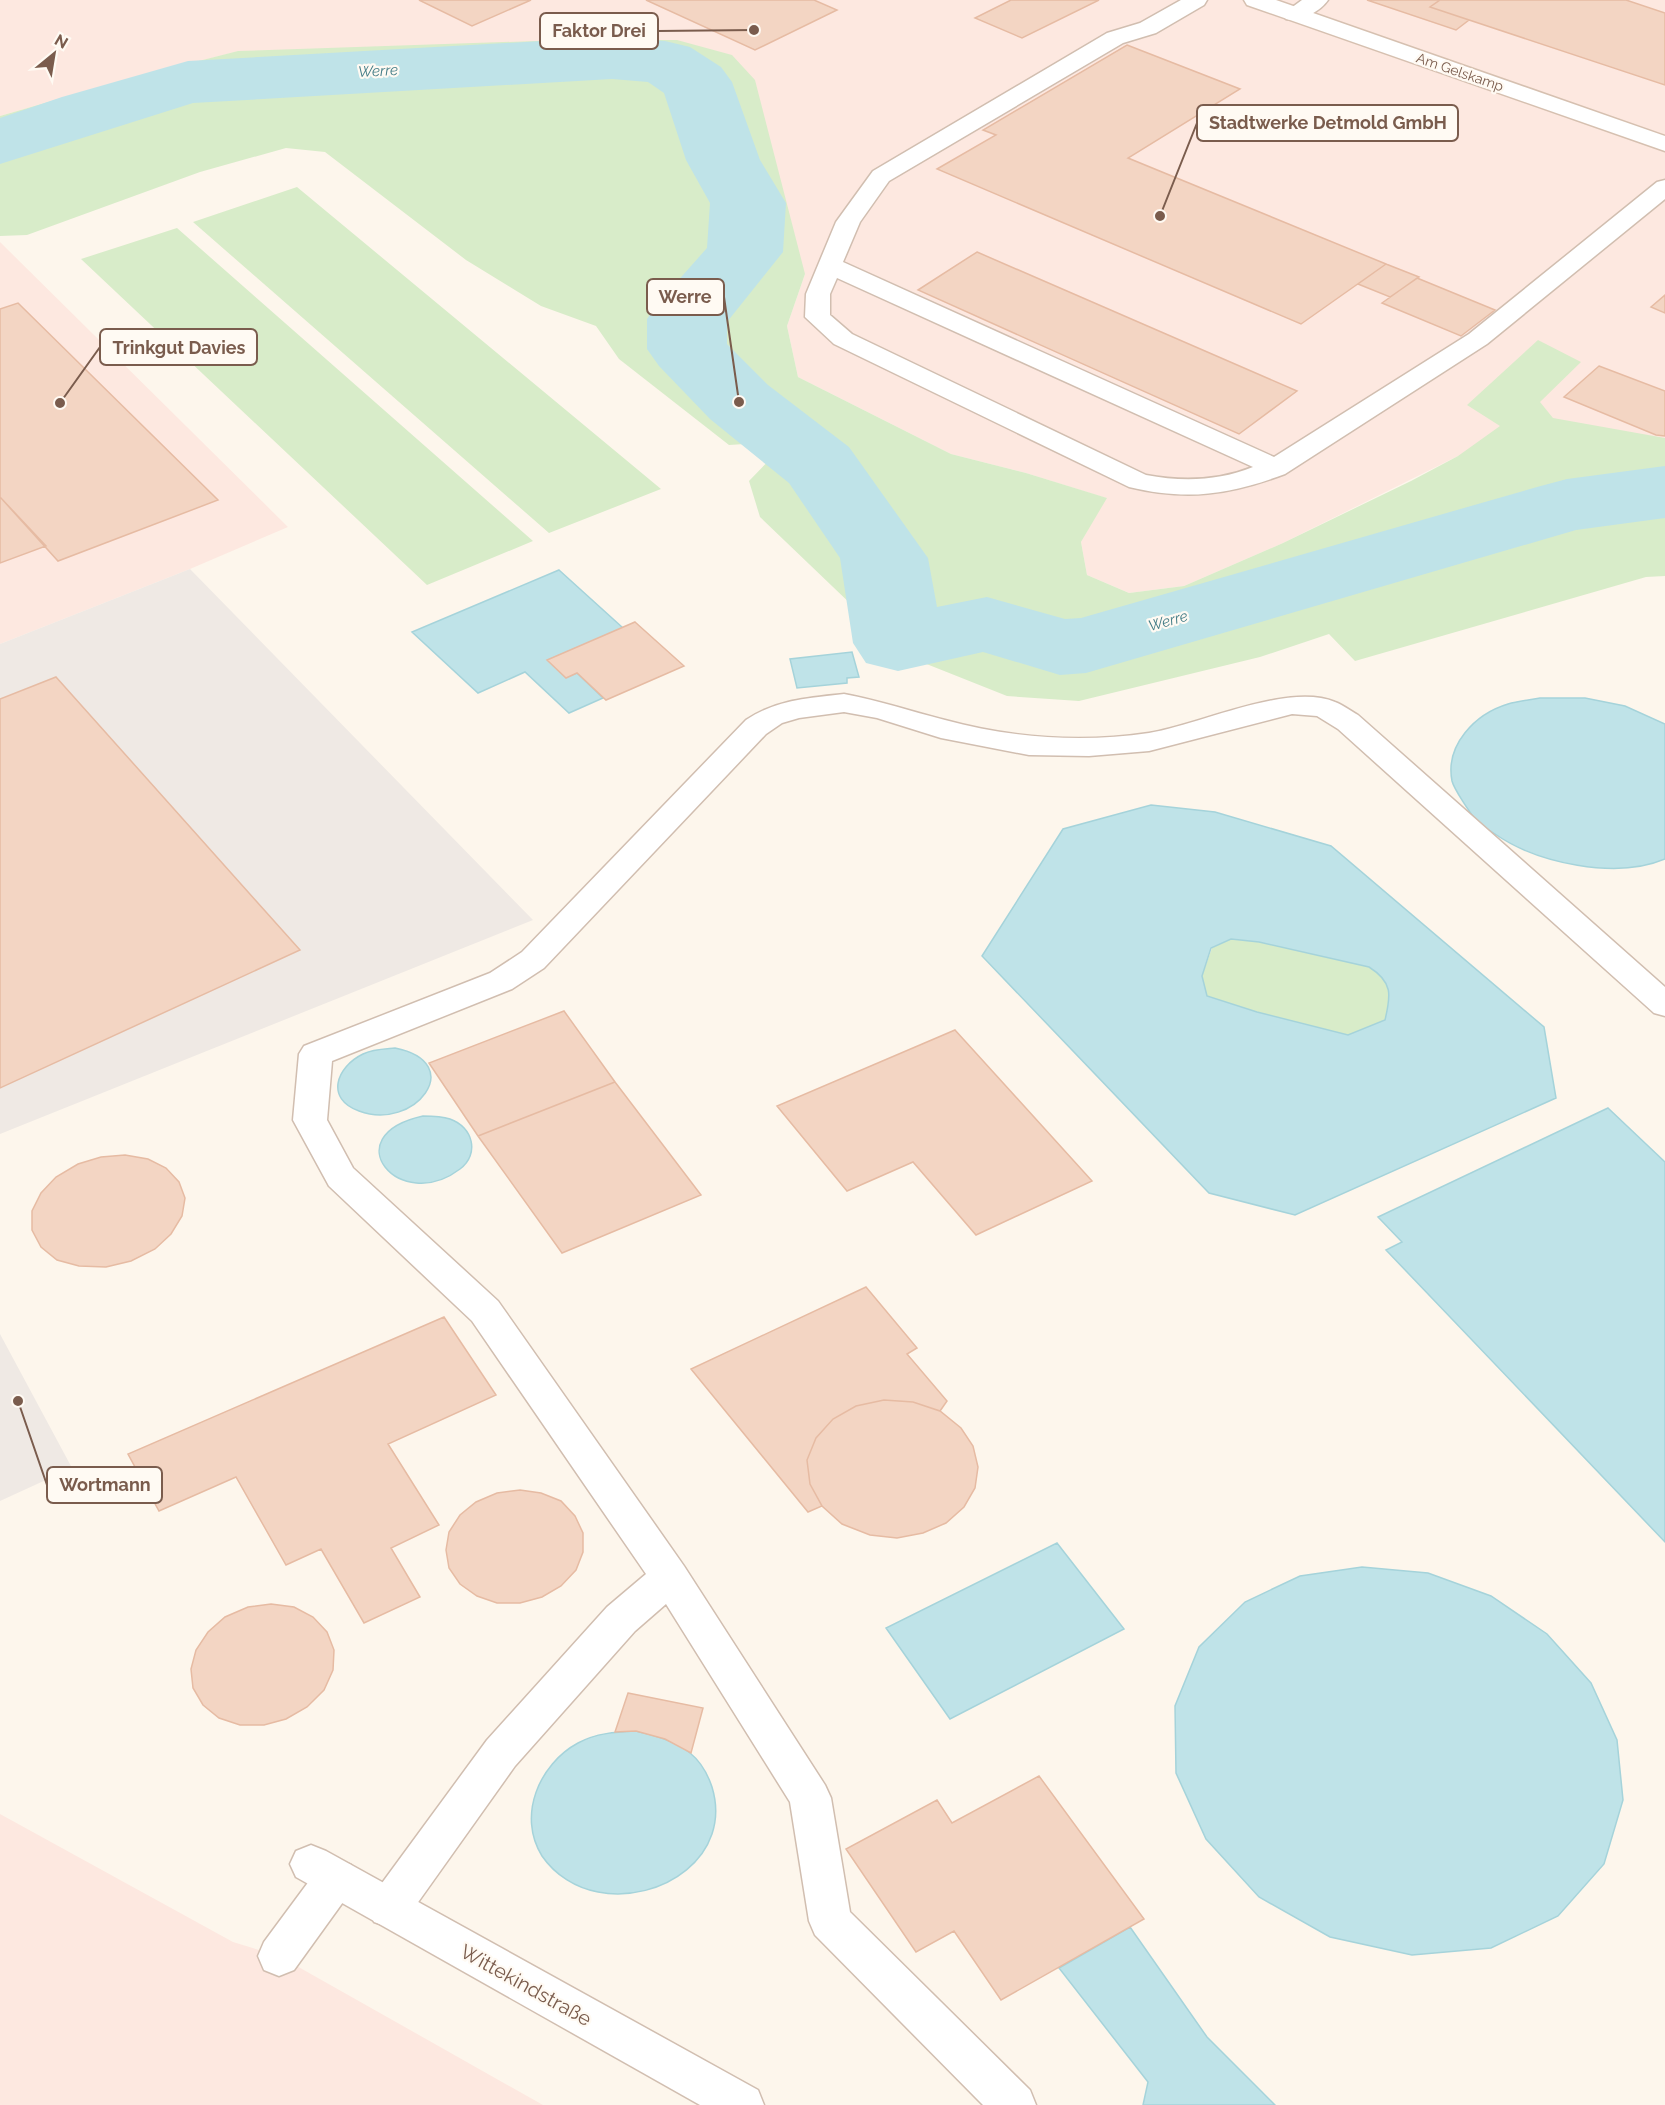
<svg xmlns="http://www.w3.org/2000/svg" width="1665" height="2105" font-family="Raleway,sans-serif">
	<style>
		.commercial { fill: #fde8e0 }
		.industrial { fill: #efe9e4 }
		.green { fill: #d8ecc9 }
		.water { fill: #bfe3e8; stroke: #a5d3da; stroke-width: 1.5; fill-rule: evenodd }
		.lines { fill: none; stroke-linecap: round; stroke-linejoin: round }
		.river { fill: #bfe3e8; fill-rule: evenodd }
		.building { fill: #f3d5c3; stroke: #e6bba3; stroke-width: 1.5 }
		.lane-casing { stroke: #d1beb0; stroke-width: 3 }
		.street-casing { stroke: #d1beb0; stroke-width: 3 }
		.secondary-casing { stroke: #d6c0b0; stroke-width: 3 }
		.lane { fill: #fff; fill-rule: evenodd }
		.street { fill: #fff; fill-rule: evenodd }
		.secondary { fill: #fff; fill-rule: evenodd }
		.labels { text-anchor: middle; stroke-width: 4.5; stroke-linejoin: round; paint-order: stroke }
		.far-street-label { font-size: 14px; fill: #7a5c4d; stroke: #fffaf3 }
		.far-water-label { font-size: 15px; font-style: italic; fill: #437c86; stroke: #fffaf3 }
		.near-street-label { font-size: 20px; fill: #7a5c4d; stroke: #fffaf3 }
		.leader { fill: none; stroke: #7a5c4d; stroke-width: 2 }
		.callout-dot { fill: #7a5c4d; stroke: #fffaf3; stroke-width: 2 }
		.callout { fill: #fffaf3; stroke: #7a5c4d; stroke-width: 2 }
		.callout-label { font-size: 18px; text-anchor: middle; font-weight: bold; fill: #7a5c4d }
	</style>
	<rect width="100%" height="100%" fill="#fdf6ec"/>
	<path class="commercial" d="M 0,0 L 1665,0 L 1665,448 L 1458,456 L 1283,543 L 1184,586 L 1129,593 L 1087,575 L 1081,542 L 1106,498 L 1026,473 L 951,454 L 798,377 L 787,326 L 805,274 L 239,51 L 124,80 L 0,116 Z
		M 0,242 L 288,527 L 190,569 L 0,644 Z
		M 0,1814 L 233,1942 L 279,1956 L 543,2105 L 0,2105 Z"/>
	<path class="industrial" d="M 190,569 L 533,920 L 0,1134 L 0,644 Z
		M 0,1334 L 72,1468 L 0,1501 Z"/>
	<path class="green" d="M 564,40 L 677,40 L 732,55 L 755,80 L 805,274 L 787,326 L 798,377 L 951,454 L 1026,473 L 1107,498 L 1081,542 L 1087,575 L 1129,593 L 1184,586 L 1283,543 L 1411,481 L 1458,456 L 1500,426 L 1467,405 L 1538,340 L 1581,362 L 1540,402 L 1553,418 L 1665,438 L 1665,576 L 1646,577 L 1355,661 L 1329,634 L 1260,657 L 1079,701 L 1007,696 L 924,663 L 856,609 L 760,517 L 749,481 L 775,454 L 761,443 L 729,445 L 619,359 L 596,326 L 541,306 L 466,260 L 325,152 L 286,148 L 200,172 L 27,235 L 0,236 L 0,116 L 124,80 L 238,51 Z
		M 297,187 L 661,489 L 549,533 L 193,222 Z
		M 177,228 L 533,541 L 427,585 L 81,259 Z
		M 1231,939 L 1259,942 L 1369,967 C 1393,983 1392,994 1385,1020 L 1348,1035 L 1257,1012 L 1207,996 L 1202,976 L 1212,948 Z"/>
	<path class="water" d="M 559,570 L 623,628 L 548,660 L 566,677 L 577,673 L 603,698 L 569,713 L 525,672 L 478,693 L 412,632 Z
		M 852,652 L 859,677 L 847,678 L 847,683 L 797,688 L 790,659 Z
		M 1540,698 L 1585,698 L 1625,706 L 1665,724 L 1665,859 C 1616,880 1537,863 1495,834 C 1489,830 1481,826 1476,820 C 1470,813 1454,789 1452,781 C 1445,745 1475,714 1508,704 C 1518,701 1529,700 1540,698 Z
		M 1151,805 L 1215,812 L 1331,846 L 1544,1027 L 1556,1098 L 1295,1215 L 1209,1193 L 982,956 L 1063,829 ZM 1231,939 L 1259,942 L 1369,967 C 1393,982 1391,995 1385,1020 L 1348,1035 L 1257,1012 L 1207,996 L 1202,976 L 1211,948 Z
		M 395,1048 C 469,1063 414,1132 359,1111 C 325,1099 336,1067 363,1054 C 373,1049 384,1049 395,1048 Z
		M 1608,1108 L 1665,1162 L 1665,1542 L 1386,1250 L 1402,1242 L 1378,1217 Z
		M 423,1116 C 432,1116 441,1116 450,1119 C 473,1127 480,1154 460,1169 C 400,1215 333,1136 423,1116 Z
		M 1057,1543 L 1124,1629 L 950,1719 L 886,1628 Z
		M 1362,1567 L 1428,1573 L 1491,1596 L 1547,1634 L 1591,1683 L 1617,1740 L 1623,1800 L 1604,1864 L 1558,1916 L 1491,1948 L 1412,1955 L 1330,1937 L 1259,1897 L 1206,1839 L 1176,1773 L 1175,1706 L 1199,1647 L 1245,1602 L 1300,1576 Z
		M 636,1731 C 654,1736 675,1740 690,1753 C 700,1761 708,1775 712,1787 C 733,1856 661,1904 598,1892 C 576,1888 555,1875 542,1856 C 517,1816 539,1764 578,1743 C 596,1733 616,1732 636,1731 Z
		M 1130,1927 L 1207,2037 L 1275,2105 L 1143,2105 L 1148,2082 L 1059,1968 Z"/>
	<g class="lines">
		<path class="river" d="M 612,37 L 665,41 L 690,47 L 721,67 L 732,82 L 760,160 L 786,203 L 783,252 L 727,322 L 727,344 L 768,385 L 849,447 L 928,558 L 937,607 L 987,597 L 1065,619 L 1081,618 L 1537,487 L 1567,479 L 1665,466 L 1665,518 L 1576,530 L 1086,673 L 1060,675 L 983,652 L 898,671 L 866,663 L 853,643 L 840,558 L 789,483 L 710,419 L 659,366 L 647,349 L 647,319 L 659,302 L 707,248 L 710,203 L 686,160 L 664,93 L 648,82 L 612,79 L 193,103 L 0,164 L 0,118 L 62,97 L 188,61 Z"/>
	</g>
	<path class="building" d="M 419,0 L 531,0 L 472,26 Z
		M 646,0 L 814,0 L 837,10 L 755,50 Z
		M 1011,0 L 1099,0 L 1022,38 L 975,18 Z
		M 1367,0 L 1440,0 L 1430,7 L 1469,20 L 1456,30 Z
		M 1440,0 L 1626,0 L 1665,13 L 1665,85 L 1430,7 Z
		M 1127,45 L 1240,89 L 1128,158 L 1386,264 L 1301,324 L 937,169 L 996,135 L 983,130 Z
		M 977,252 L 1297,391 L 1239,434 L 918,290 Z
		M 1386,264 L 1419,277 L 1390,297 L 1358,284 Z
		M 1417,278 L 1495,310 L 1461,336 L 1382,303 Z
		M 1665,295 L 1665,313 L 1651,307 Z
		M 18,303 L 218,500 L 58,561 L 0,497 L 0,309 Z
		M 1599,366 L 1665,391 L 1665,436 L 1656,435 L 1564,397 Z
		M 0,497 L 46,546 L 0,563 Z
		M 635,622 L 684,666 L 606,700 L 577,673 L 566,678 L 547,660 Z
		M 56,677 L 300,950 L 0,1088 L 0,699 Z
		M 564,1011 L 615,1082 L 478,1136 L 429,1063 Z
		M 955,1030 L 1092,1181 L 976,1235 L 913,1162 L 847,1191 L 777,1106 Z
		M 615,1082 L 701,1195 L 562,1253 L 478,1136 Z
		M 125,1155 L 148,1159 L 166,1168 L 179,1182 L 185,1198 L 182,1216 L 171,1234 L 155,1249 L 131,1261 L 106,1267 L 79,1266 L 57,1260 L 41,1247 L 32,1230 L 32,1211 L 41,1193 L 56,1177 L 78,1164 L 101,1157 Z
		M 866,1287 L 917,1348 L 907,1354 L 947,1401 L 940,1411 L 913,1402 L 884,1400 L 856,1406 L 833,1419 L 816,1438 L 807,1460 L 810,1484 L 822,1506 L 808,1512 L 691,1369 Z
		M 444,1317 L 496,1395 L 388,1444 L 439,1525 L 391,1548 L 420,1597 L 364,1623 L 321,1549 L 286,1565 L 236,1477 L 159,1511 L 128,1454 Z
		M 884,1400 L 913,1402 L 940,1411 L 961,1428 L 973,1446 L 978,1467 L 975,1488 L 964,1507 L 946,1523 L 923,1533 L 897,1538 L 870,1535 L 842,1524 L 822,1506 L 810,1484 L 807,1460 L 816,1438 L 833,1419 L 856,1406 Z
		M 520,1490 L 541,1493 L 561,1501 L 575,1516 L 583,1533 L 583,1552 L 576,1570 L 561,1586 L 542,1597 L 520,1603 L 497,1603 L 477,1596 L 460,1584 L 449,1568 L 446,1550 L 449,1532 L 460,1515 L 476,1502 L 497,1493 Z
		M 271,1604 L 294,1607 L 313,1617 L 327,1632 L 334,1650 L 333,1670 L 324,1690 L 307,1707 L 286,1719 L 264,1725 L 240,1725 L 219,1718 L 203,1705 L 193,1688 L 191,1669 L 196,1650 L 208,1632 L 225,1617 L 248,1607 Z
		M 628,1693 L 703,1708 L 691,1753 L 665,1739 L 636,1731 L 615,1732 Z
		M 1039,1776 L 1144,1919 L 1001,2000 L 954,1931 L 916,1952 L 846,1849 L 937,1800 L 952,1823 Z"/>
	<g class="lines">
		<defs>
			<path id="lane" d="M 1181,0 L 1207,0 L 1204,5 L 1156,33 L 1123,43 L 889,181 L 860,222 L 843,262 L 1274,457 L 1469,334 L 1657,182 L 1665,180 L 1665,199 L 1487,344 L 1285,474 C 1229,495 1187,501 1129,487 L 834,344 L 805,317 L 806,294 L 836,222 L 873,171 L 1107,33 L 1140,23 ZM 837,278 L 1253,467 C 1218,481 1183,482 1146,475 L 852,334 L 830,315 L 830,294 Z
				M 1302,0 L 1328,0 C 1320,12 1300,22 1286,19 L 1283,14 Z
				M 844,694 C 881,701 910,711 945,720 C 1011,738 1082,743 1149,733 C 1199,725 1288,682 1335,702 C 1343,705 1351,711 1358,715 L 1665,987 L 1665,1016 L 1654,1013 L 1338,729 L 1317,716 L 1292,714 L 1149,751 L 1089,756 L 1029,755 L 941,738 L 877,718 L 844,712 L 799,718 L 782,723 L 766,734 L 544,968 L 512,989 L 332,1061 L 327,1120 L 353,1168 L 498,1301 L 684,1566 L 825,1785 L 831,1798 L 850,1912 L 1030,2090 L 1036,2105 L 983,2105 L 815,1935 L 809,1921 L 790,1802 L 666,1604 L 635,1631 L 515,1766 L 404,1922 L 389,1927 L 374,1922 L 368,1908 L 374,1894 L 487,1740 L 607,1607 L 646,1574 L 472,1321 L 329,1186 L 293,1120 L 299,1054 L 304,1046 L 490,973 L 522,952 L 746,720 C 775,700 809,698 844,694 Z
				M 336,1859 L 351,1865 L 357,1878 L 351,1891 L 294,1970 L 279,1976 L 264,1970 L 258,1956 L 264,1942 L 321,1865 Z"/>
			<path id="street" d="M 311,1845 L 326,1851 L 758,2090 L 764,2105 L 700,2105 L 296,1877 L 290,1864 L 296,1851 Z"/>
			<path id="secondary" d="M 1244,0 L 1276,0 L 1665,136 L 1665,151 L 1247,5 Z"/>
		</defs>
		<use href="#lane" class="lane-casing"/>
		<use href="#street" class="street-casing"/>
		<use href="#secondary" class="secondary-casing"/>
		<use href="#lane" class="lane"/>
		<use href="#street" class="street"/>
		<use href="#secondary" class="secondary"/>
	</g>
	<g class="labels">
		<g class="far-street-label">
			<text transform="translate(1460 72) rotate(19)" y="5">Am Gelskamp</text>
		</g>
		<g class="far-water-label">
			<text transform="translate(378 71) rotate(-3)" y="5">Werre</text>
			<text transform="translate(1168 621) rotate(-16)" y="5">Werre</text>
		</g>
		<g class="near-street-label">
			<text transform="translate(526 1985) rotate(29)" y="7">Wittekindstraße</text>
		</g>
	</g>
	<path class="leader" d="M754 30L658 31M1160 216L1197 123M739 402L724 297M60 403L100 347M18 1401L47 1485"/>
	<g class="callout-dot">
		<circle cx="754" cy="30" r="6"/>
		<circle cx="1160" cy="216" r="6"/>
		<circle cx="739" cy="402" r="6"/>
		<circle cx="60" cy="403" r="6"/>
		<circle cx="18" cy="1401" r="6"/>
	</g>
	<g class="callout">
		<rect x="540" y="13" width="118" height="36" rx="6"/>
		<rect x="1197" y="105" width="261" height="36" rx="6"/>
		<rect x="647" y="279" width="77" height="36" rx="6"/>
		<rect x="100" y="329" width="157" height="36" rx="6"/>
		<rect x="47" y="1467" width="115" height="36" rx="6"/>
	</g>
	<g class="callout-label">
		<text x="599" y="37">Faktor Drei</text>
		<text x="1328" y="129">Stadtwerke Detmold GmbH</text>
		<text x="685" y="303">Werre</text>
		<text x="179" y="354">Trinkgut Davies</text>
		<text x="105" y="1491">Wortmann</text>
	</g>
	<g transform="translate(54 54) rotate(30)" stroke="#fffaf3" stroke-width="4.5" paint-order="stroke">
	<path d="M0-4.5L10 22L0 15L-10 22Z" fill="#7a5c4d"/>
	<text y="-9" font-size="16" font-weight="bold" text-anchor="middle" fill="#7a5c4d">N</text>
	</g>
</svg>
